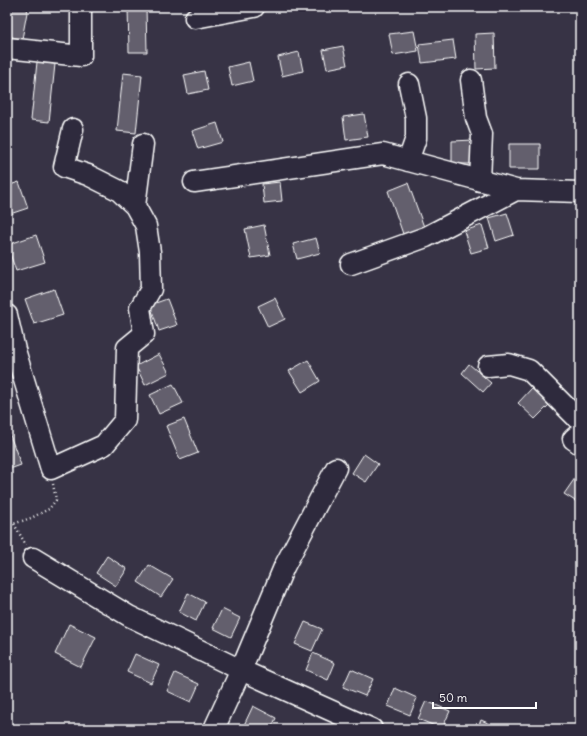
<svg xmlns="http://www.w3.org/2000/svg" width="587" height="736" font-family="Delius,sans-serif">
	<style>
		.building { fill: #635f6d; stroke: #fff }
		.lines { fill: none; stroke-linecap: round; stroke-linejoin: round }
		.minor-casing { stroke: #fff; stroke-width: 23 }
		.path { stroke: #fff; stroke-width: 2.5; stroke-dasharray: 1 3; stroke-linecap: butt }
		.minor { stroke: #2f2a3d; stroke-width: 20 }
	</style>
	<rect width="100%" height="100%" fill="#373345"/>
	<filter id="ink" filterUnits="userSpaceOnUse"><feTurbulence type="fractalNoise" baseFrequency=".025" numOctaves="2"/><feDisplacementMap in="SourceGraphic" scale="8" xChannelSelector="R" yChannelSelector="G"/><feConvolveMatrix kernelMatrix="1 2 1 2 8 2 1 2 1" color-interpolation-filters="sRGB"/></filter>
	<g filter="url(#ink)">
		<path class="building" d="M 9,7 L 28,7 L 22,39 L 7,36 L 7,19 Z
			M 128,7 L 146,7 L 147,52 L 129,52 Z
			M 414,31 L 418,51 L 393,55 L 389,34 Z
			M 494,33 L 495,68 L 476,69 L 475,34 Z
			M 453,40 L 456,59 L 422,63 L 419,44 Z
			M 343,46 L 347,65 L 327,69 L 323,50 Z
			M 299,52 L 303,71 L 282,76 L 278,57 Z
			M 37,62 L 55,64 L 49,122 L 31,120 Z
			M 249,62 L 253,81 L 232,86 L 228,67 Z
			M 204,71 L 208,90 L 188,94 L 184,75 Z
			M 123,73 L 142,75 L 136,133 L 117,131 Z
			M 364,114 L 368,137 L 346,140 L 343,117 Z
			M 217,123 L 223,142 L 198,149 L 192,131 Z
			M 474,140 L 475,164 L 452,164 L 452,141 Z
			M 509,144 L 540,144 L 540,169 L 509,169 Z
			M 19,182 L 28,208 L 7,215 L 7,186 Z
			M 280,182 L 282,201 L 264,203 L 262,184 Z
			M 408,183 L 424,227 L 403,234 L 388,191 Z
			M 507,213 L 514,235 L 496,241 L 489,218 Z
			M 264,225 L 270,255 L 251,258 L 245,229 Z
			M 482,225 L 489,248 L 471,253 L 464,231 Z
			M 36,235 L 45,262 L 16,271 L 7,245 Z
			M 316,238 L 320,253 L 297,259 L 293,244 Z
			M 54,289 L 63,315 L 34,324 L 25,299 Z
			M 275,298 L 285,319 L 268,327 L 258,306 Z
			M 167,299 L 177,325 L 159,331 L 150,305 Z
			M 159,354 L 169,373 L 145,385 L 136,366 Z
			M 308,360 L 320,381 L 302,392 L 289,371 Z
			M 469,364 L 491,383 L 483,392 L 462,373 Z
			M 173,384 L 183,403 L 159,414 L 150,395 Z
			M 532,388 L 549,405 L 535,419 L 518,403 Z
			M 184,419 L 198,453 L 180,460 L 166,426 Z
			M 7,427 L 21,465 L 7,470 Z
			M 364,454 L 378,464 L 366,482 L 352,473 Z
			M 580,471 L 580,504 L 564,494 Z
			M 107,556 L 127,569 L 116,586 L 96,573 Z
			M 149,565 L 173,579 L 161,597 L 138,582 Z
			M 188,593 L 205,602 L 196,621 L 179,612 Z
			M 222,609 L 240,618 L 231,637 L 213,628 Z
			M 305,622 L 322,629 L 312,651 L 295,644 Z
			M 69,624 L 96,637 L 81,667 L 55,654 Z
			M 313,653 L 335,663 L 328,680 L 306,670 Z
			M 135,654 L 159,665 L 151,683 L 127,672 Z
			M 351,669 L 373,679 L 365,696 L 343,687 Z
			M 175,673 L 199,684 L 191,702 L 167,691 Z
			M 395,688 L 417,698 L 410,715 L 388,706 Z
			M 426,701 L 450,711 L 442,729 L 418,719 Z
			M 253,706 L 276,718 L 271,729 L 253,729 L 244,725 Z
			M 481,720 L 502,729 L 477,729 Z"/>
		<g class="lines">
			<defs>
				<path id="minor" d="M 195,18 L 254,7
					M 7,48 L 81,56 L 81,7
					M 471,80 L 476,118 L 482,134 L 480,181
					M 408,161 L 416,138 L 416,118 L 409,84
					M 194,182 L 383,154 L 516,190 L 580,192
					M 135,206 L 143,144
					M 351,264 L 426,237 L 516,190
					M 7,315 L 15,350 L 51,469 L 104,445 L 125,420 L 127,348 L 144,334 L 140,308 L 151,289 L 150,252 L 146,226 L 135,206 L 118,190 L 88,175 L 64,167 L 73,129
					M 488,366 L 509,364 L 529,370 L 580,421
					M 580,433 L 573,439 L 580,444
					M 33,558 L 129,616 L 241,670 L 372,729
					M 214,729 L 241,670 L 284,567 L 336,468"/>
			</defs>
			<use href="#minor" class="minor-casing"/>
			<path class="path" d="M 14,524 L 26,545
				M 7,526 L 31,518 L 49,509 L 56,500 L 53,484"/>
			<use href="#minor" class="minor"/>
		</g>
	</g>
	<rect width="587" height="736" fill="none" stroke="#2f2a3d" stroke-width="24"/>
	<rect x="12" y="12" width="563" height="712" fill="none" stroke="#fff" stroke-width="1.5" filter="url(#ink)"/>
	<path d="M433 702v6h103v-6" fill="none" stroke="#ffffff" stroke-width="2"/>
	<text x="439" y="702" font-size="12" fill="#ffffff" stroke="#2f2a3d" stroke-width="3" paint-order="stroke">50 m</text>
</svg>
